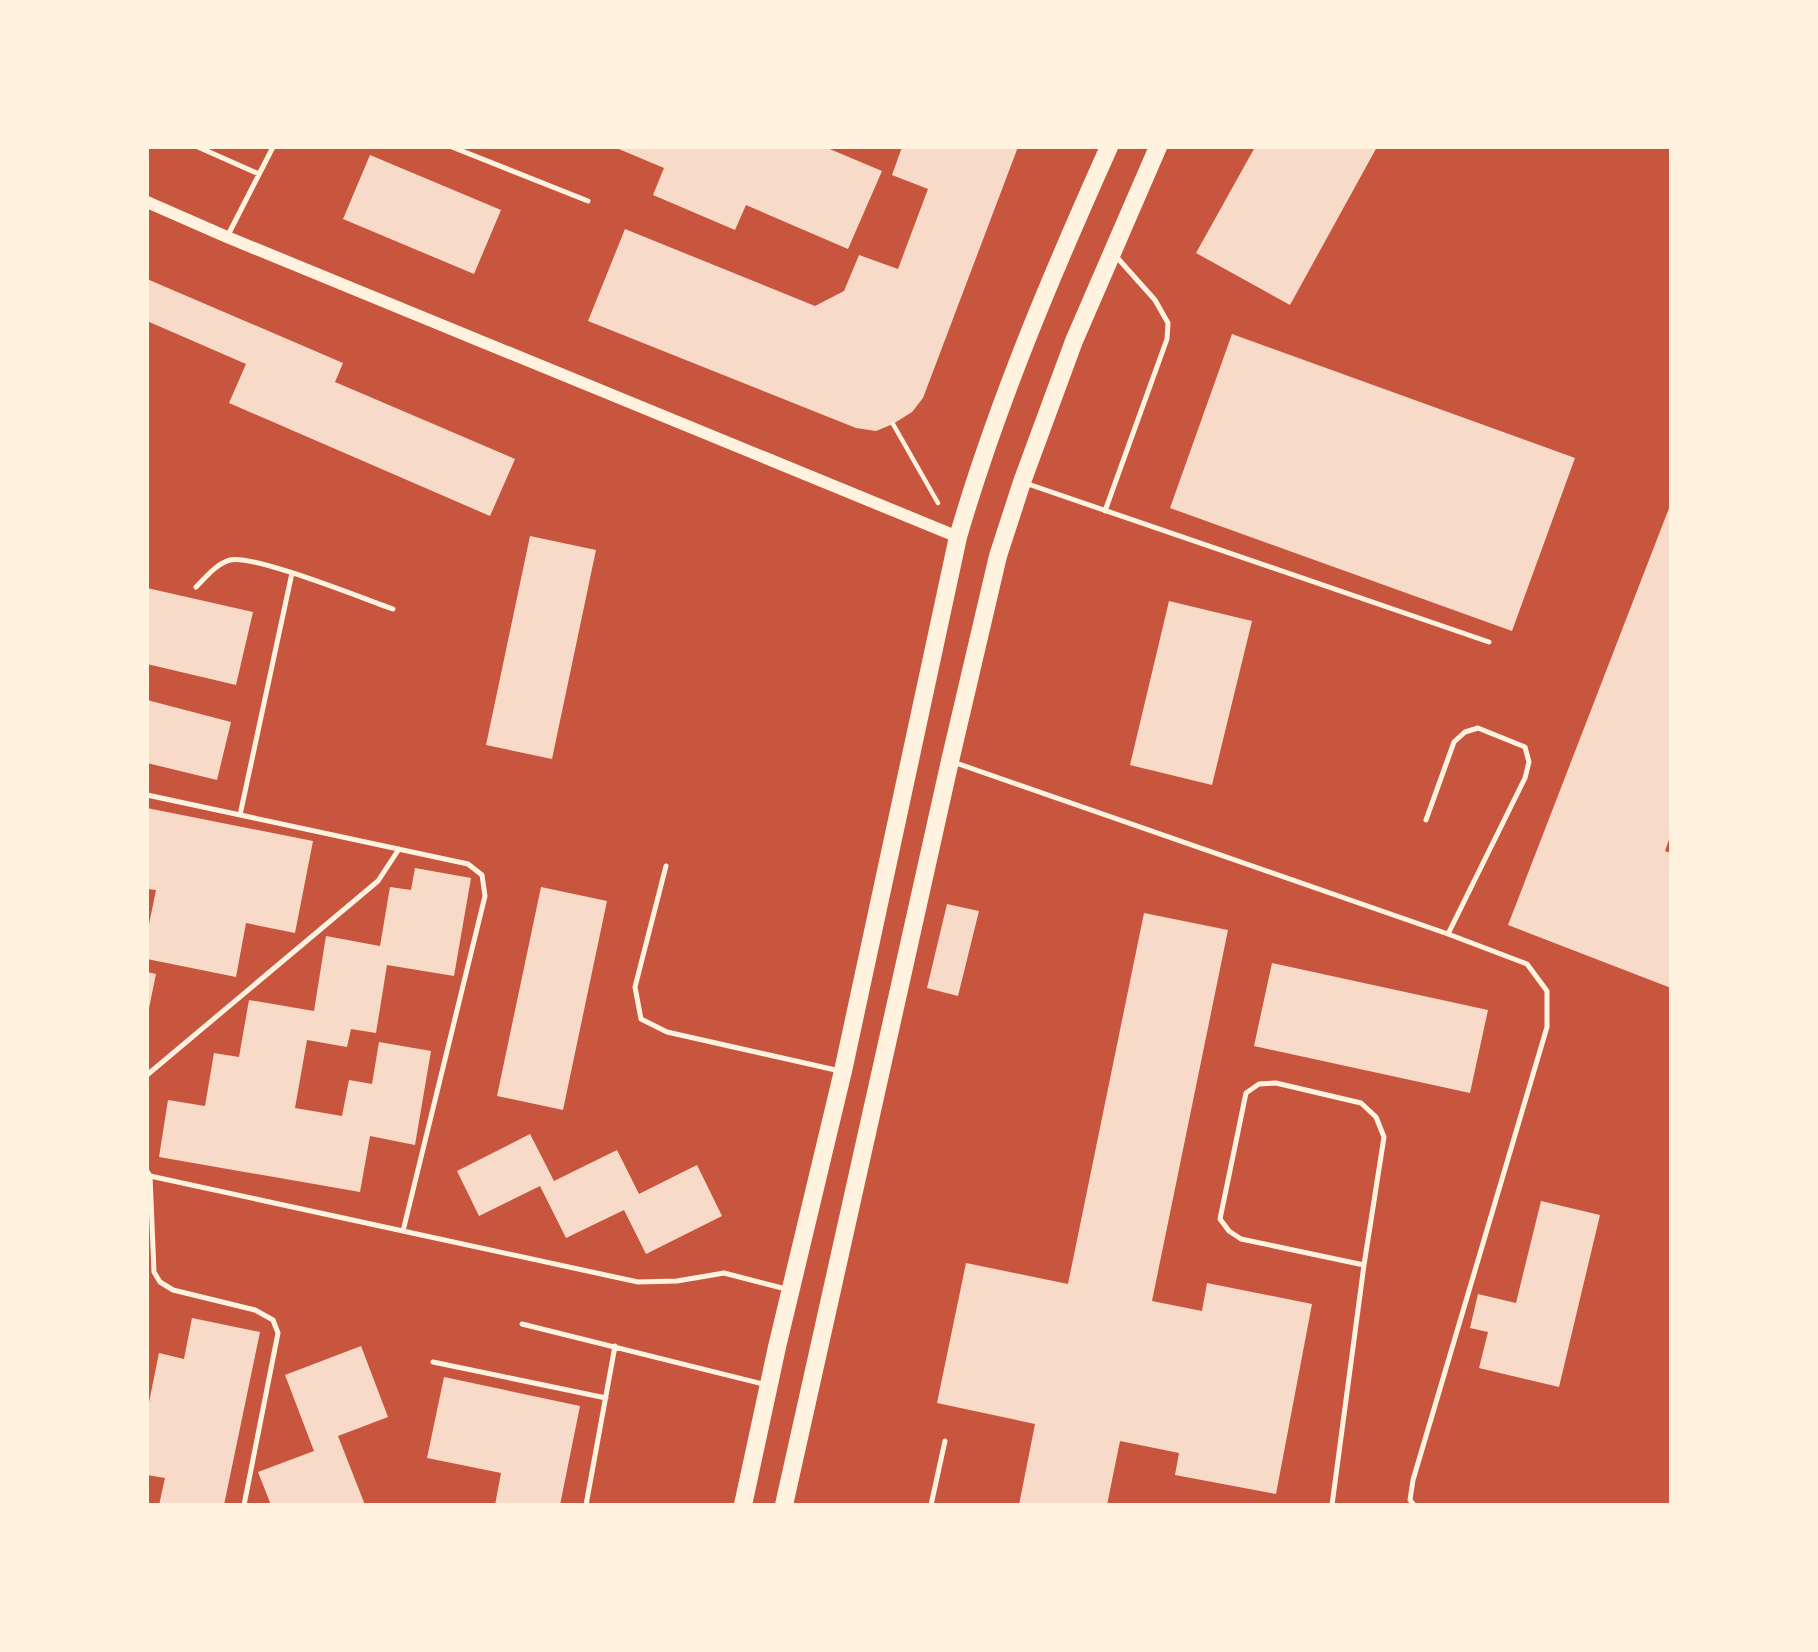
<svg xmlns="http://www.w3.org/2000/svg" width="1818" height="1652" font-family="'Roboto Serif',serif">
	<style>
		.building { fill: #f7dbc8 }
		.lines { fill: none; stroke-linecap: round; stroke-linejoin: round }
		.path { stroke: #fff3e0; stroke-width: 4.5 }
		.service { stroke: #fff3e0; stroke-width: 5 }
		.tertiary { stroke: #fff3e0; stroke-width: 12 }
		.primary { stroke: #fff3e0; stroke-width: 18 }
	</style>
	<rect width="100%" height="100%" fill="#c8553d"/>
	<path class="building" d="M 614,147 L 825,147 L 882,171 L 848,249 L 746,205 L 735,230 L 653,195 L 664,168 Z
		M 902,147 L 1018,147 L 923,398 L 912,412 L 893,424 L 876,431 L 856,428 L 588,321 L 625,229 L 815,306 L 844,291 L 859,255 L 898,269 L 928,189 L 892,175 Z
		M 1255,147 L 1377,147 L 1290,305 L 1196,253 Z
		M 370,155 L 501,210 L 474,274 L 343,219 Z
		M 147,279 L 343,363 L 335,382 L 515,459 L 490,516 L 229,403 L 246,364 L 147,321 Z
		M 1232,334 L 1575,458 L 1512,631 L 1170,508 Z
		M 1671,503 L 1671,834 L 1665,851 L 1671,853 L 1671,988 L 1508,925 Z
		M 530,536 L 596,550 L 552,759 L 486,745 Z
		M 147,588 L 253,612 L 236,685 L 147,664 Z
		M 1169,601 L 1252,621 L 1212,785 L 1130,765 Z
		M 147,700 L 231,722 L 217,780 L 147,763 Z
		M 147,808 L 313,841 L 295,933 L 246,923 L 236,977 L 147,959 L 147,934 L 156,890 L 147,889 Z
		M 415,868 L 471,878 L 454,976 L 387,965 L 376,1033 L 351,1029 L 347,1047 L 307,1040 L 295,1108 L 342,1116 L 349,1080 L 372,1084 L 379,1042 L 431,1051 L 415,1145 L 370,1136 L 360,1192 L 159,1157 L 168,1100 L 205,1106 L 214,1053 L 239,1057 L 249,1000 L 314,1011 L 326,936 L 380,946 L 390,887 L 411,890 Z
		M 541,887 L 607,901 L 563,1110 L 497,1096 Z
		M 947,904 L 979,911 L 958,996 L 927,988 Z
		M 1144,913 L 1228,930 L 1152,1301 L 1202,1311 L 1207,1283 L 1312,1304 L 1276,1494 L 1175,1475 L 1179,1453 L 1120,1441 L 1107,1505 L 1019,1505 L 1035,1424 L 937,1403 L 966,1263 L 1068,1284 Z
		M 1272,963 L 1488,1010 L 1470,1093 L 1254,1046 Z
		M 147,972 L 156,974 L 148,1013 L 147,1013 Z
		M 530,1134 L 554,1181 L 617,1150 L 639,1194 L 697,1165 L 722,1216 L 646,1254 L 624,1210 L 566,1238 L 540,1186 L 479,1216 L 457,1171 Z
		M 1541,1201 L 1600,1215 L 1559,1387 L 1479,1368 L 1488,1332 L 1470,1328 L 1478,1294 L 1516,1303 Z
		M 192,1318 L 260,1332 L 224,1505 L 159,1505 L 165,1478 L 147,1475 L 147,1412 L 159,1353 L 184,1359 Z
		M 361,1346 L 388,1417 L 338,1436 L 365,1505 L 271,1505 L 258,1472 L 314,1451 L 285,1375 Z
		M 444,1377 L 580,1406 L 560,1505 L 495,1505 L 501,1473 L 427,1458 Z"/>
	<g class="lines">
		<path class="path" d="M 893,424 L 938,503"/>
		<path class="service" d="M 198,147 L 259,174
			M 452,147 L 588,201
			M 227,237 L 273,147
			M 1025,483 L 1489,642
			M 1105,511 L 1167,339 L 1168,323 L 1155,300 L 1114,254
			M 196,587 C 206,577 216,564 230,560 C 253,554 364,599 393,609
			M 953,762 L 1448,934 L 1527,964 L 1547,991 L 1547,1027 L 1413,1480 L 1410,1500 L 1414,1505
			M 147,795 L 468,864 L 482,875 L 485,896 L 403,1231 L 638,1282 L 677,1281 L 724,1273 L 786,1289
			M 240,815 L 292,573
			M 1426,820 L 1454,742 L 1465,732 L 1478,728 L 1525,747 L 1529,762 L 1525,778 L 1448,934
			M 666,866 L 635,987 L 641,1019 L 667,1032 L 840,1071
			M 147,1075 L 378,881 L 399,849
			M 147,1171 L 150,1176 L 154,1272 L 160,1282 L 173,1290 L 255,1310 L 273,1320 L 278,1333 L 244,1505
			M 150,1176 L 403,1231
			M 522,1324 L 767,1385
			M 433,1362 L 606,1398
			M 586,1505 L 615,1346
			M 931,1505 L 945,1441
			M 1332,1505 L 1364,1265 L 1384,1137 L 1376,1117 L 1361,1103 L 1276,1083 L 1259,1084 L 1246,1093 L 1220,1219 L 1229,1231 L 1241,1239 L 1364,1265"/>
		<path class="tertiary" d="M 147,202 L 227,237 L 958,537"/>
		<path class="primary" d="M 743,1505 L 777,1347 L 843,1071 L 958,537 C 997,403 1052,274 1109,147
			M 784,1505 L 950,761 L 998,556 L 1022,482 L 1074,341 L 1158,147"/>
	</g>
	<rect width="1818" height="1652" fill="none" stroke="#fff3e0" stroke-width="298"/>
</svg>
